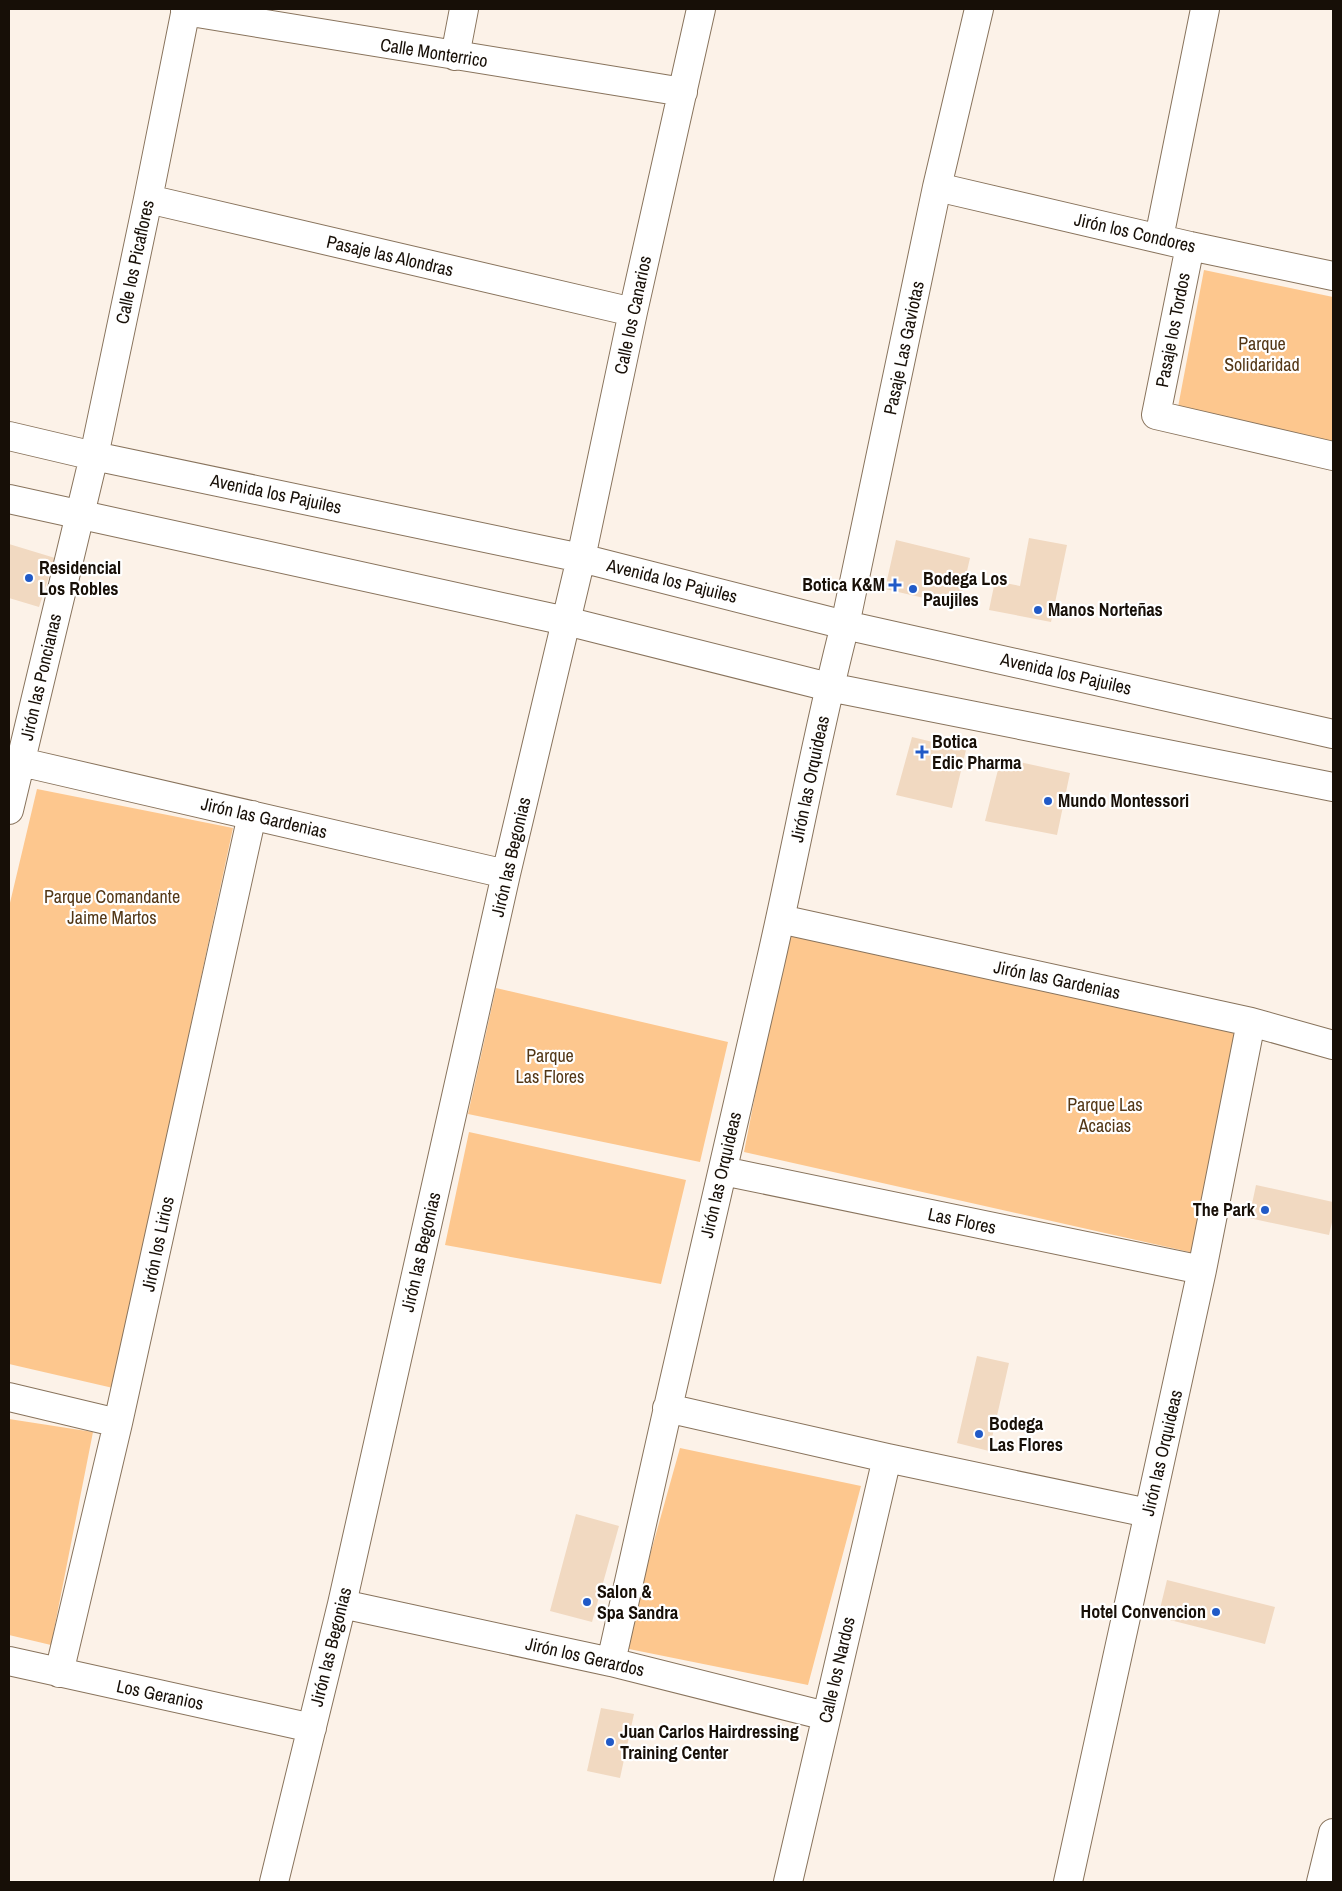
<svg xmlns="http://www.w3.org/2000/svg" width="1342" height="1891" font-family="'Archivo Narrow',sans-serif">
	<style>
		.green { fill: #fdc78e }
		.building { fill: #f1d9c1 }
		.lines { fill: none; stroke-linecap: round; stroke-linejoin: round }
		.minor-casing { stroke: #88735c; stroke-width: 30 }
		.minor { stroke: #fff; stroke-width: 28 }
		.poi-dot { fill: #215ac7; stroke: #fff; stroke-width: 2 }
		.labels { text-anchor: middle; stroke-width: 4.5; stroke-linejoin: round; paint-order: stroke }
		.street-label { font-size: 18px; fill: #170f07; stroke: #fff }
		.park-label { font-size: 18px; fill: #533716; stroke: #fff }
		.poi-label { font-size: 18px; font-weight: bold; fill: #170f07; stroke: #fff; text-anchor: start }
	</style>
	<rect width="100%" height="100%" fill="#fcf2e8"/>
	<path class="green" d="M 1204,270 L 1333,297 L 1333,442 L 1178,407 Z
		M 37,789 L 233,828 L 113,1388 L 9,1364 L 9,907 Z
		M 787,932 L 1244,1027 L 1194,1253 L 744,1152 Z
		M 496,988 L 728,1042 L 700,1162 L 468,1114 Z
		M 469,1132 L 686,1180 L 661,1284 L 445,1245 Z
		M 9,1419 L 93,1432 L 51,1645 L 9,1635 Z
		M 680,1448 L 861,1486 L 808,1685 L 624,1648 Z"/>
	<path class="building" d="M 1029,538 L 1067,545 L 1051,622 L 989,610 L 995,581 L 1020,586 Z
		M 896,540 L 970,558 L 959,606 L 885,589 Z
		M 9,544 L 55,558 L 39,607 L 9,598 Z
		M 912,737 L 966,750 L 952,808 L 896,795 Z
		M 1001,758 L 1070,773 L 1057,835 L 985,821 Z
		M 1256,1185 L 1333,1202 L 1333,1218 L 1329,1235 L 1249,1218 Z
		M 977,1356 L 1009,1363 L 989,1451 L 957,1443 Z
		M 576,1514 L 619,1526 L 592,1622 L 550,1611 Z
		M 1167,1580 L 1275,1607 L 1265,1644 L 1158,1617 Z
		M 601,1708 L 634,1714 L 620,1778 L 587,1771 Z"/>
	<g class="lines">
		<defs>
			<path id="minor" d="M 185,11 L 683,92
				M 455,56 L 464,9
				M 937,187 L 1190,246 L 1333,276
				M 148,199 L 633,312
				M 1159,238 L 1205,9
				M 1190,246 L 1156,415 L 1333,456
				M 9,436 L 94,456 L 581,558 L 845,625 L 1333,734
				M 9,499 L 566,621 L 829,687 L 1333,787
				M 21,762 L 506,874
				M 9,810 L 94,456 L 148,199 L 186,9
				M 780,919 L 1251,1022 L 1333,1045
				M 723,1171 L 1202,1270
				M 9,1397 L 118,1423
				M 667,1408 L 887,1458 L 1148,1513
				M 342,1604 L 611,1662 L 826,1716
				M 9,1661 L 312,1728
				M 611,1662 C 662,1429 717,1196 770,964 C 796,851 816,737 845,625 L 937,187 L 979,9
				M 59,1673 L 118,1423 L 252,815
				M 274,1882 L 342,1604 L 506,874 L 581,558 L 633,312 L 701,9
				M 788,1882 L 887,1458
				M 1068,1882 L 1202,1270 L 1251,1022
				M 1321,1882 L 1333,1833"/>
		</defs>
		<use href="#minor" class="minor-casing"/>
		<use href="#minor" class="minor"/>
	</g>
	<g class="poi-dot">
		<circle cx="29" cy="578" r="5"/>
		<path d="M892.5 577.5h5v5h5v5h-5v5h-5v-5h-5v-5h5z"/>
		<circle cx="913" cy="589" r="5"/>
		<circle cx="1038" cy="610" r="5"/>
		<path d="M919.5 744.5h5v5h5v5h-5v5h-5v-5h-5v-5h5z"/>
		<circle cx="1048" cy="801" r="5"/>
		<circle cx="1265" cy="1210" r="5"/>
		<circle cx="979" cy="1434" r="5"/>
		<circle cx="587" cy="1602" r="5"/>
		<circle cx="1216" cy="1612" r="5"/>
		<circle cx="610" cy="1742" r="5"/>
	</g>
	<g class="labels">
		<g class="street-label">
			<text transform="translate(434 53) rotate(9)" y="6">Calle Monterrico</text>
			<text transform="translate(1135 233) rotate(13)" y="6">Jirón los Condores</text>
			<text transform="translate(390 256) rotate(13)" y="6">Pasaje las Alondras</text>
			<text transform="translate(135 262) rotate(-78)" y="6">Calle los Picaflores</text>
			<text transform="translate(633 315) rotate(-78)" y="6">Calle los Canarios</text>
			<text transform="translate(1173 330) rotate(-79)" y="6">Pasaje los Tordos</text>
			<text transform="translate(904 348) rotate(-78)" y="6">Pasaje Las Gaviotas</text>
			<text transform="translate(276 494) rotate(12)" y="6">Avenida los Pajuiles</text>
			<text transform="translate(672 581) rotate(14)" y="6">Avenida los Pajuiles</text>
			<text transform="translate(1066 674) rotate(13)" y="6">Avenida los Pajuiles</text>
			<text transform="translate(41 677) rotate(-77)" y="6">Jirón las Poncianas</text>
			<text transform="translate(810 779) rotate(-78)" y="6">Jirón las Orquideas</text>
			<text transform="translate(264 818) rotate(13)" y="6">Jirón las Gardenias</text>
			<text transform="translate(511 857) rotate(-77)" y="6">Jirón las Begonias</text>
			<text transform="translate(1057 980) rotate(12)" y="6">Jirón las Gardenias</text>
			<text transform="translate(721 1175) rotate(-77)" y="6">Jirón las Orquideas</text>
			<text transform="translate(962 1221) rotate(12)" y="6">Las Flores</text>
			<text transform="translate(158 1244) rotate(-78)" y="6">Jirón los Lirios</text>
			<text transform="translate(421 1252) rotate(-77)" y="6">Jirón las Begonias</text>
			<text transform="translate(1162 1453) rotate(-77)" y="6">Jirón las Orquideas</text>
			<text transform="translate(331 1647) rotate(-76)" y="6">Jirón las Begonias</text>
			<text transform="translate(585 1657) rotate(13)" y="6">Jirón los Gerardos</text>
			<text transform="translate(837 1670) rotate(-77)" y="6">Calle los Nardos</text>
			<text transform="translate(160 1695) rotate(12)" y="6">Los Geranios</text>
		</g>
		<g class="park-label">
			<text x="1262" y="350">Parque<tspan x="1262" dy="21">Solidaridad</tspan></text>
			<text x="112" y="903">Parque Comandante<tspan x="112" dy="21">Jaime Martos</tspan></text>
			<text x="550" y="1062">Parque<tspan x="550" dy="21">Las Flores</tspan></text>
			<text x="1105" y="1111">Parque Las<tspan x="1105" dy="21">Acacias</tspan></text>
		</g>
		<g class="poi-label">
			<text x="39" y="574">Residencial<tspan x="39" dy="21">Los Robles</tspan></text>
			<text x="923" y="585">Bodega Los<tspan x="923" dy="21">Paujiles</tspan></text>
			<text x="885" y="591" text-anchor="end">Botica K&amp;M</text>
			<text x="1048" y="616">Manos Norteñas</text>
			<text x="932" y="748">Botica<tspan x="932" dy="21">Edic Pharma</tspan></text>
			<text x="1058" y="807">Mundo Montessori</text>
			<text x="1255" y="1216" text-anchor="end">The Park</text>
			<text x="989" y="1430">Bodega<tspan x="989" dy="21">Las Flores</tspan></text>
			<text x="597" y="1598">Salon &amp;<tspan x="597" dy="21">Spa Sandra</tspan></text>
			<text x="1206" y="1618" text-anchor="end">Hotel Convencion</text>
			<text x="620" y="1738">Juan Carlos Hairdressing<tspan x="620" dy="21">Training Center</tspan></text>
		</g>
	</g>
	<rect width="1342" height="1891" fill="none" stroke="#170f07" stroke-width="20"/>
</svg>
